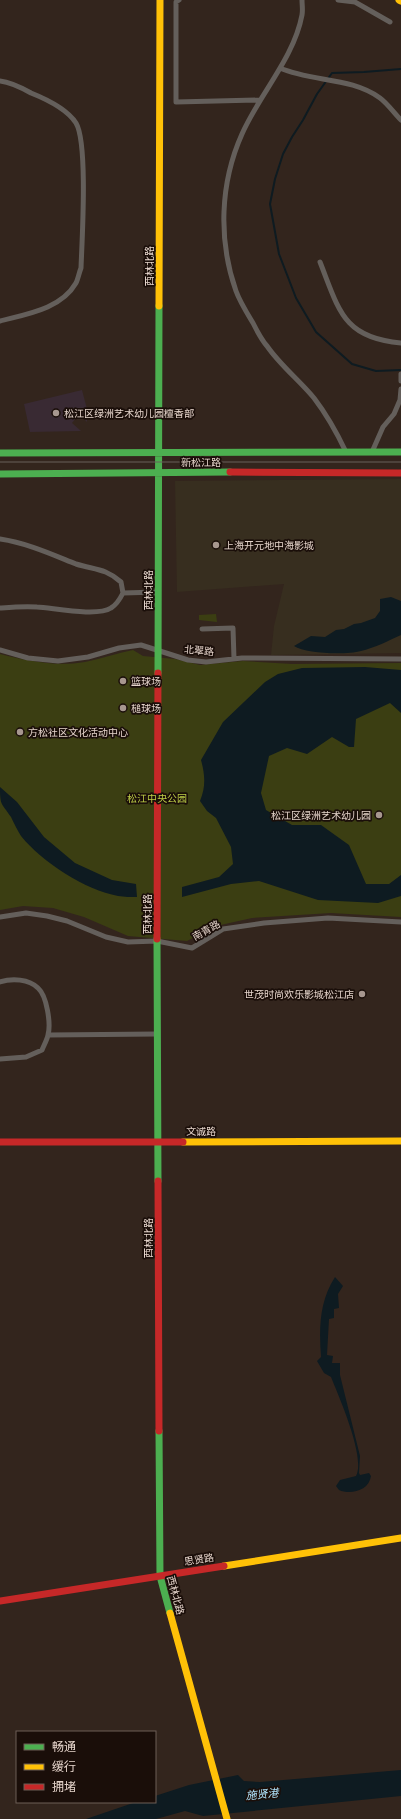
<svg xmlns="http://www.w3.org/2000/svg" width="401" height="1819" font-family="Raleway,'Noto Sans SC',sans-serif">
	<style>
		.commercial { fill: #372e1f }
		.education { fill: #392a33 }
		.green { fill: #3b3e12 }
		.water { fill: #0e1b21 }
		.lines { fill: none; stroke-linecap: round; stroke-linejoin: round }
		.stream { stroke: #0e1b21; stroke-width: 2 }
		.street { stroke: #645f5b; stroke-width: 5 }
		.fast { stroke: #4caf50; stroke-width: 7 }
		.slow { stroke: #ffc107; stroke-width: 7 }
		.jam { stroke: #c62828; stroke-width: 7 }
		.tram { stroke: #68605b; stroke-width: 1 }
		.poi-dot { fill: #a7978f; stroke: #1a0e09; stroke-width: 1.5 }
		.labels { text-anchor: middle; stroke-width: 3.5; stroke-linejoin: round; paint-order: stroke }
		.street-label { font-size: 10px; fill: #e6d5cc; stroke: #1a0e09 }
		.poi-label { font-size: 10px; fill: #e6d5cc; stroke: #1a0e09; text-anchor: start }
		.park-label { font-size: 10px; fill: #bdcd46; stroke: #1a0e09 }
		.water-label { font-size: 11px; font-style: italic; fill: #b0e4fd; stroke: #1a0e09 }
	</style>
	<rect width="100%" height="100%" fill="#33251d"/>
	<path class="commercial" d="M 401,479 L 401,653 L 271,655 L 274,626 L 284,584 L 177,592 L 175,481 Z"/>
	<path class="education" d="M 82,390 L 87,409 L 87,422 L 83,418 L 76,418 L 72,423 L 81,431 L 30,432 L 24,404 Z"/>
	<path class="green" d="M 216,614 L 217,622 L 199,620 L 199,615 Z
		M 133,650 L 143,656 L 175,659 L 200,665 L 243,661 L 292,664 L 401,663 L 401,917 L 331,913 L 252,918 L 216,926 L 187,941 L 128,936 L 84,917 L 53,908 L 23,906 L 0,910 L 0,654 C 28,661 56,667 85,662 C 101,659 117,653 133,650 Z"/>
	<path class="water" d="M 391,597 L 401,601 L 401,635 C 388,641 374,648 361,651 C 346,655 306,654 294,646 L 311,636 L 325,637 L 336,630 L 344,629 L 354,624 L 361,623 L 375,618 L 380,611 L 380,599 Z
		M 365,667 L 401,670 L 401,713 L 390,703 L 356,719 L 354,747 L 349,747 L 332,737 L 307,754 L 287,748 L 269,756 L 261,793 L 266,810 L 292,825 L 321,825 L 349,845 L 366,884 L 389,884 L 401,875 L 401,896 L 378,903 L 318,900 L 259,881 L 231,884 L 182,897 L 182,887 L 219,877 L 233,864 L 231,847 L 216,818 L 207,811 L 200,801 C 206,786 205,775 201,760 L 223,722 L 265,682 L 278,674 L 302,668 Z
		M 0,787 L 17,802 L 44,837 L 75,863 L 112,880 L 136,884 L 137,897 C 131,897 124,897 118,896 C 85,890 42,862 21,836 C 17,830 14,823 11,817 C 1,802 0,806 0,787 Z
		M 335,1277 L 343,1286 L 338,1294 L 339,1308 L 334,1309 L 334,1318 L 329,1319 L 327,1355 L 333,1356 L 332,1363 L 340,1363 L 340,1375 L 360,1456 L 359,1473 L 360,1475 L 369,1473 L 371,1476 C 369,1491 350,1495 339,1490 L 336,1486 L 340,1480 L 356,1476 C 366,1458 339,1397 331,1377 L 324,1373 L 317,1361 L 321,1357 C 319,1329 319,1302 335,1277 Z
		M 401,1770 L 401,1796 L 203,1816 L 185,1811 L 156,1819 L 86,1819 L 136,1802 L 155,1802 L 155,1796 L 189,1785 L 238,1775 L 244,1781 L 260,1782 Z"/>
	<g class="lines">
		<path class="stream" d="M 401,69 L 364,72 L 332,73 L 317,94 L 303,120 L 292,137 L 283,154 L 275,179 L 270,204 L 279,254 L 296,298 L 316,332 L 352,364 L 376,371 L 401,370"/>
		<path class="street" d="M 179,0 L 176,2 L 176,102 L 260,100
			M 302,0 C 302,5 303,10 302,15 C 294,58 259,95 242,134 C 220,183 218,240 236,291 C 240,302 247,313 253,323 C 257,331 261,339 267,346 C 280,365 299,380 314,398 C 327,415 337,433 346,452
			M 338,0 L 355,2 L 390,22
			M 280,68 C 312,82 351,77 380,98 C 388,104 394,113 401,120
			M 0,81 C 10,82 22,88 31,93 C 46,99 67,109 76,123 C 88,143 82,240 81,268 C 79,273 78,279 76,283 C 61,309 27,314 0,321
			M 320,262 C 339,310 343,338 401,343
			M 401,374 L 401,381
			M 372,452 L 383,427 L 394,414 L 400,400 L 401,389
			M 0,539 C 27,543 51,554 76,564 C 95,570 105,568 121,582 L 123,593 L 158,592
			M 0,608 C 13,607 25,606 37,607 C 54,608 97,617 111,608 C 116,605 120,599 123,593
			M 202,629 L 233,628 L 234,659
			M 0,650 L 28,658 L 58,661 L 88,657 L 119,648 L 141,645 L 188,660 L 206,662 L 242,658 L 401,659
			M 0,917 L 26,913 L 47,916 L 67,921 L 106,937 L 128,942 L 157,941 L 192,948 L 223,929 L 264,923 L 328,918 L 401,922
			M 0,982 C 12,978 29,979 38,988 C 47,996 51,1024 48,1035 C 47,1040 44,1045 42,1050 L 26,1057 L 0,1059
			M 48,1035 L 157,1034"/>
		<path class="fast" d="M 0,453 L 401,452
			M 0,474 L 230,472
			M 158,673 L 159,306
			M 157,939 L 158,1181
			M 159,1431 L 160,1576 L 170,1613"/>
		<path class="slow" d="M 399,0 L 401,1
			M 159,306 L 160,0
			M 183,1142 L 401,1141
			M 224,1566 L 401,1538
			M 170,1613 L 227,1819"/>
		<path class="jam" d="M 230,472 L 401,473
			M 157,939 L 158,673
			M 0,1142 L 183,1142
			M 158,1181 L 159,1431
			M 0,1601 L 224,1566"/>
		<path class="tram" d="M 0,462 L 401,462"/>
	</g>
	<g class="poi-dot">
		<circle cx="56" cy="413" r="4"/>
		<circle cx="216" cy="545" r="4"/>
		<circle cx="123" cy="681" r="4"/>
		<circle cx="123" cy="708" r="4"/>
		<circle cx="20" cy="732" r="4"/>
		<circle cx="379" cy="815" r="4"/>
		<circle cx="362" cy="994" r="4"/>
	</g>
	<g class="labels">
		<g class="street-label">
			<text transform="translate(149 266) rotate(-90)" y="4">西林北路</text>
			<text x="201" y="466">新松江路</text>
			<text transform="translate(148 590) rotate(-90)" y="4">西林北路</text>
			<text transform="translate(199 650) rotate(5)" y="4">北翠路</text>
			<text transform="translate(147 914) rotate(-90)" y="4">西林北路</text>
			<text transform="translate(206 930) rotate(-29)" y="4">南青路</text>
			<text x="201" y="1135">文诚路</text>
			<text transform="translate(148 1238) rotate(-90)" y="4">西林北路</text>
			<text transform="translate(199 1559) rotate(-9)" y="4">思贤路</text>
			<text transform="translate(176 1595) rotate(75)" y="4">西林北路</text>
		</g>
		<g class="poi-label">
			<text x="64" y="417">松江区绿洲艺术幼儿园檀香部</text>
			<text x="224" y="549">上海开元地中海影城</text>
			<text x="131" y="685">篮球场</text>
			<text x="131" y="712">槌球场</text>
			<text x="28" y="736">方松社区文化活动中心</text>
			<text x="371" y="819" text-anchor="end">松江区绿洲艺术幼儿园</text>
			<text x="354" y="998" text-anchor="end">世茂时尚欢乐影城松江店</text>
		</g>
		<g class="park-label">
			<text x="157" y="802">松江中央公园</text>
		</g>
		<g class="water-label">
			<text transform="translate(262 1794) rotate(-5)" y="4">施贤港</text>
		</g>
	</g>
	<rect x="16" y="1731" width="140" height="72" fill="#1a0e09" stroke="#6c5e57"/>
	<rect x="24" y="1744" width="20" height="6" fill="#4caf50" stroke="#6c5e57"/>
	<text x="52" y="1751" font-size="12" fill="#e6d5cc">畅通</text>
	<rect x="24" y="1764" width="20" height="6" fill="#ffc107" stroke="#6c5e57"/>
	<text x="52" y="1771" font-size="12" fill="#e6d5cc">缓行</text>
	<rect x="24" y="1784" width="20" height="6" fill="#c62828" stroke="#6c5e57"/>
	<text x="52" y="1791" font-size="12" fill="#e6d5cc">拥堵</text>
</svg>
